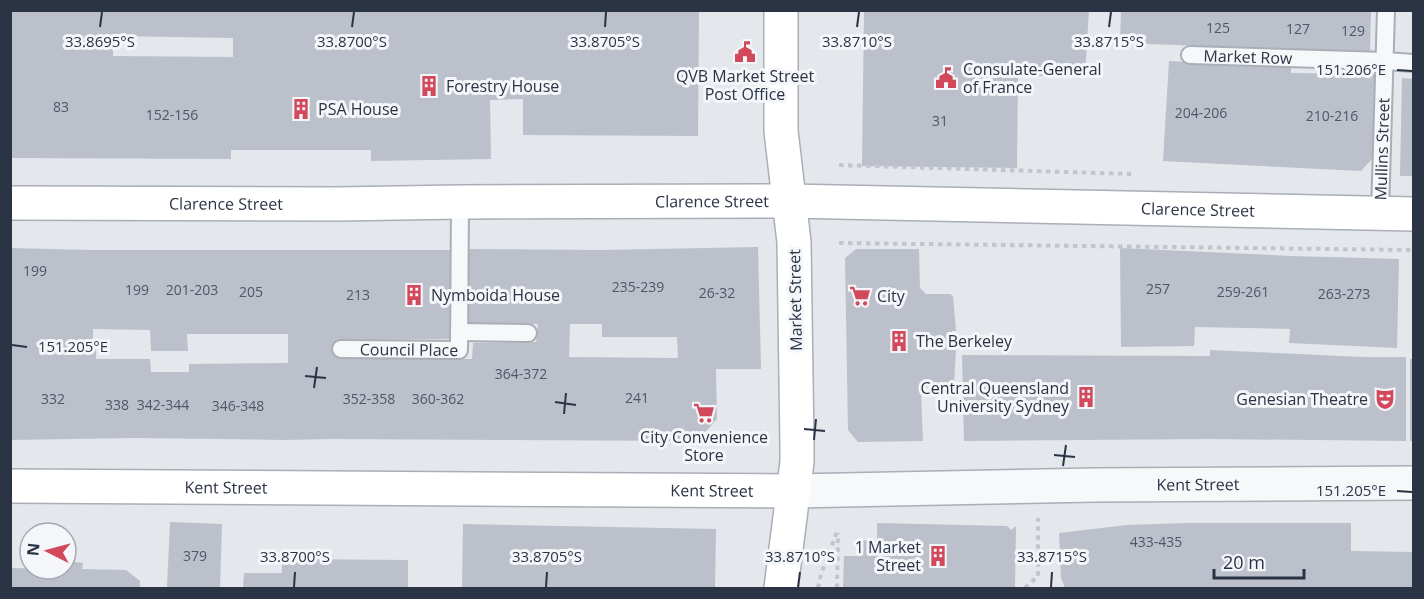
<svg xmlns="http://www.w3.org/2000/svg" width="1424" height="599" font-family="'Open Sans',sans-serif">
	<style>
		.building { fill: #bbc0ca; fill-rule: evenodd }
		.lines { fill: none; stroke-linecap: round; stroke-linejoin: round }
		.lane-casing { stroke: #a9aeb7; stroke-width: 20 }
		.street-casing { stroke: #a9aeb7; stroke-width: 36 }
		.secondary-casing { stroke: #a9aeb7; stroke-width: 36 }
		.path { stroke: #c2c5cb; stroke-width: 4; stroke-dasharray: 4.5 4.5; stroke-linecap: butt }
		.lane { stroke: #f7f8fa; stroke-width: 16 }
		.street { stroke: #f7f8fa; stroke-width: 33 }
		.secondary { stroke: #fff; stroke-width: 33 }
		.ticks { fill: none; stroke: #2b3445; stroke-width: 2 }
		.labels { text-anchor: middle; stroke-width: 6; stroke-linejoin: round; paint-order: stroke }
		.number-label { font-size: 14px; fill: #4f5766 }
		.street-label { font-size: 16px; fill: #2b3445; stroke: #f4f6f9 }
		.poi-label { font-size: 16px; fill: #2b3445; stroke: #f4f6f9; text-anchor: start }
		.ticks-label { font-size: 15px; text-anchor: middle; fill: #2b3445; stroke: #f4f6f9; stroke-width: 6; stroke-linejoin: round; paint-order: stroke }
	</style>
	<rect width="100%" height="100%" fill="#e4e7ec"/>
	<path class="building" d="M 10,10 L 699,10 L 698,136 L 523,135 L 523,99 L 490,100 L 491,159 L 371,161 L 371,150 L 231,150 L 231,159 L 10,158 ZM 113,36 L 233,38 L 233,57 L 113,56 Z
		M 864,10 L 1089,10 L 1085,76 L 1018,76 L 1017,168 L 862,166 Z
		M 1121,10 L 1371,10 L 1370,52 L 1120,43 Z
		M 1169,61 L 1291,67 L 1291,73 L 1376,74 L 1372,159 L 1361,171 L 1163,161 Z
		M 1402,78 L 1414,79 L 1414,176 L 1400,176 Z
		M 758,247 L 761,369 L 716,369 L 717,419 L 697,441 L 331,439 L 285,440 L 136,438 L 10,440 L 10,248 L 92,250 L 451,250 L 450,339 L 337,340 L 336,357 L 404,359 L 472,359 L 473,343 L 536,342 L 538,324 L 468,323 L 469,249 L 601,250 ZM 570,324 L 602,324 L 602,337 L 677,337 L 678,358 L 569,357 ZM 93,329 L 150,330 L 151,351 L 188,351 L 187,334 L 288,334 L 288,363 L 189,364 L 189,372 L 151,372 L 150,359 L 96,359 L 96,349 L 93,349 Z
		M 1120,248 L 1291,256 L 1399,259 L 1397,348 L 1289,343 L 1290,329 L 1195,327 L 1194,346 L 1121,347 Z
		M 856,249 L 919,249 L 920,288 L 926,294 L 950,294 L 953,296 L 956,331 L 952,331 L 952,350 L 956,350 L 954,384 L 951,387 L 927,387 L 921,392 L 923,441 L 858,442 L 848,430 L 845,258 Z
		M 1210,350 L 1364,357 L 1406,357 L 1406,441 L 1210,439 L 964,441 L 962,355 L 1210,356 Z
		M 1410,359 L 1414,359 L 1414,441 L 1410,441 Z
		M 170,522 L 222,524 L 220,588 L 167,588 Z
		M 877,523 L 1007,526 L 1011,530 L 1016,526 L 1015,588 L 843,588 L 844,556 L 860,556 L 860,540 L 877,541 Z
		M 1186,523 L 1351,523 L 1351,551 L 1414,552 L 1414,588 L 1065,588 L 1061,578 L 1059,533 L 1127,525 Z
		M 463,524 L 716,529 L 715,588 L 462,588 Z
		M 282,559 L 408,560 L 408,588 L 243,588 L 244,573 L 282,573 Z
		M 66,561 L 83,563 L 82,569 L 126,570 L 140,581 L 140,588 L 10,588 L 10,568 L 66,569 Z"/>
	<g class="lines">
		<defs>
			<g id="lane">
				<path id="s1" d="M 1190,55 L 1385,61 L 1414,63"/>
				<path id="s2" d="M 1380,213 L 1386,10"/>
				<path d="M 459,332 L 528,333"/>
				<path id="s3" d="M 341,349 L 459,350 L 460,202"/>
			</g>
			<g id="street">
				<path id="s4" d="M 793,491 L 1094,485 L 1414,483"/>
			</g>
			<g id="secondary">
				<path id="s5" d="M 10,203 L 337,204 L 460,202 L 789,201 L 1414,214"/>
				<path id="s6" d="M 10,486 L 793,491"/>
				<path d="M 781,588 L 797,462 L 797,446 L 794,242 L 781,131 L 781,10"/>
			</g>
		</defs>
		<use href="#lane" class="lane-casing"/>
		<use href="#street" class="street-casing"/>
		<use href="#secondary" class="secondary-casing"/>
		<path class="path" d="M 839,165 L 1131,174
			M 839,243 L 1414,250
			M 818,588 L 821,574 L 838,529
			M 837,588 L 838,533
			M 1025,588 L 1038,576 L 1038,518"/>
		<use href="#lane" class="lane"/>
		<use href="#street" class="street"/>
		<use href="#secondary" class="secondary"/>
	</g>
	<path class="ticks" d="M 100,27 L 102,12M 352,27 L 354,12M 605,27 L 606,12M 857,27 L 859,12M 1109,27 L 1111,12M 1397,70 L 1412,71M 12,345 L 27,347M 305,376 L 326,378M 314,388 L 317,367M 555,402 L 576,405M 564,414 L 566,393M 804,429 L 825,431M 814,440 L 816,419M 1054,455 L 1075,457M 1063,466 L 1066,445M 1397,491 L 1412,492M 294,587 L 295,572M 546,587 L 547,572M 798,587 L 800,572M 1051,587 L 1052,572"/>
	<defs>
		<symbol id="civic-bare" viewBox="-9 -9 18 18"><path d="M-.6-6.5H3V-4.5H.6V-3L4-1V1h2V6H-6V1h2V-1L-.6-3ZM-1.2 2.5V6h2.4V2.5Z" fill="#d1495b" stroke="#f4f6f9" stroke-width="2.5" paint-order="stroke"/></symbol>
		<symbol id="building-bare" viewBox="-9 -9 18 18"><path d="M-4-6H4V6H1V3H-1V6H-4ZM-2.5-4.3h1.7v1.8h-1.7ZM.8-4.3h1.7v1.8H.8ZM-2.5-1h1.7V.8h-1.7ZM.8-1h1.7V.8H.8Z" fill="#d1495b" stroke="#f4f6f9" stroke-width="2.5" paint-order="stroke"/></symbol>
		<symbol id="supermarket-bare" viewBox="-9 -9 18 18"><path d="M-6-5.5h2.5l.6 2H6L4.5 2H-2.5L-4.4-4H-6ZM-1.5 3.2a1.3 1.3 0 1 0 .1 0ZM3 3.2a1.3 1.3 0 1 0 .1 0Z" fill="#d1495b" stroke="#f4f6f9" stroke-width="2.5" paint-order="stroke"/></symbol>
		<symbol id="theatre-bare" viewBox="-9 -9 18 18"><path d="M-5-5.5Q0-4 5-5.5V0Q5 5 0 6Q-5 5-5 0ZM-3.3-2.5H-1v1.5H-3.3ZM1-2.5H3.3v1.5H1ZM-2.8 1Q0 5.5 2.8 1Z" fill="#d1495b" stroke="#f4f6f9" stroke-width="2.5" paint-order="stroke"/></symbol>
	</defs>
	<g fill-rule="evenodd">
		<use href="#civic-bare" x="730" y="37" width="30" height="30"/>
		<use href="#civic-bare" x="931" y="63" width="30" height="30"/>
		<use href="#building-bare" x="414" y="71" width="30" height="30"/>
		<use href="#building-bare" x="286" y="94" width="30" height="30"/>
		<use href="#building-bare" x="399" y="280" width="30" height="30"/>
		<use href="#supermarket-bare" x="845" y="281" width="30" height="30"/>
		<use href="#building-bare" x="884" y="326" width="30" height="30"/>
		<use href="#building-bare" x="1071" y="382" width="30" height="30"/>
		<use href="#theatre-bare" x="1370" y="384" width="30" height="30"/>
		<use href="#supermarket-bare" x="689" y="398" width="30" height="30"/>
		<use href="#building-bare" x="923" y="541" width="30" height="30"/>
	</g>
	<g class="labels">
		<g class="number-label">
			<text x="1218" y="33">125</text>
			<text x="1298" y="34">127</text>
			<text x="1353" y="36">129</text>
			<text x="61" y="112">83</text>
			<text x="1201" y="118">204-206</text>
			<text x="172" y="120">152-156</text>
			<text x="1332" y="121">210-216</text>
			<text x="940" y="126">31</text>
			<text x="35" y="276">199</text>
			<text x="638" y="292">235-239</text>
			<text x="1158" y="294">257</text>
			<text x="137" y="295">199</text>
			<text x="192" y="295">201-203</text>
			<text x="251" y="297">205</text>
			<text x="1243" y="297">259-261</text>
			<text x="717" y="298">26-32</text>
			<text x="1344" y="299">263-273</text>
			<text x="358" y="300">213</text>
			<text x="521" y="379">364-372</text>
			<text x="637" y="403">241</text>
			<text x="53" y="404">332</text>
			<text x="369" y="404">352-358</text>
			<text x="438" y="404">360-362</text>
			<text x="117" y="410">338</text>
			<text x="163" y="410">342-344</text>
			<text x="238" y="411">346-348</text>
			<text x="1156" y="547">433-435</text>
			<text x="195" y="561">379</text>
		</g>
		<g class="street-label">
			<text dy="6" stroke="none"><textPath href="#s1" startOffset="58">Market Row</textPath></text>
			<text dy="6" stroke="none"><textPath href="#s2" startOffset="64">Mullins Street</textPath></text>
			<text dy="6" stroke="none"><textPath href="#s5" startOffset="702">Clarence Street</textPath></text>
			<text dy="6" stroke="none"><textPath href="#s5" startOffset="216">Clarence Street</textPath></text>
			<text dy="6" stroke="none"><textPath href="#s5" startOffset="1188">Clarence Street</textPath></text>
			<text transform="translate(795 300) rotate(-91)" y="6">Market Street</text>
			<text dy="6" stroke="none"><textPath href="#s3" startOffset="68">Council Place</textPath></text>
			<text dy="6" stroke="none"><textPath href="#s4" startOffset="405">Kent Street</textPath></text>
			<text dy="6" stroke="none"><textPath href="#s6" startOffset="216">Kent Street</textPath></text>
			<text dy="6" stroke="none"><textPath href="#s6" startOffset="702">Kent Street</textPath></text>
		</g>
		<g class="poi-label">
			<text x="963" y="75">Consulate-General<tspan x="963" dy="18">of France</tspan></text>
			<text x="745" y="82" text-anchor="middle">QVB Market Street<tspan x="745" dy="18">Post Office</tspan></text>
			<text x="446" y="92">Forestry House</text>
			<text x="318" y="115">PSA House</text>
			<text x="431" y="301">Nymboida House</text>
			<text x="877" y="302">City</text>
			<text x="916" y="347">The Berkeley</text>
			<text x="1069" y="394" text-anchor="end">Central Queensland<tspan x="1069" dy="18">University Sydney</tspan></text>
			<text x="1368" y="405" text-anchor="end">Genesian Theatre</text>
			<text x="704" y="443" text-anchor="middle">City Convenience<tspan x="704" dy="18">Store</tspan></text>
			<text x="921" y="553" text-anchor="end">1 Market<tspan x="921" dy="18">Street</tspan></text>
		</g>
	</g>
	<g class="ticks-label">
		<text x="100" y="47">33.8695°S</text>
		<text x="352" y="47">33.8700°S</text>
		<text x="605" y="47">33.8705°S</text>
		<text x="857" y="47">33.8710°S</text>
		<text x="1109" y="47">33.8715°S</text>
		<text x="1351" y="75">151.206°E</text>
		<text x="73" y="352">151.205°E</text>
		<text x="1351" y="496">151.205°E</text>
		<text x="295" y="562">33.8700°S</text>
		<text x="547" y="562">33.8705°S</text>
		<text x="800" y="562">33.8710°S</text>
		<text x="1052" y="562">33.8715°S</text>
	</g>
	<rect width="1424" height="599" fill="none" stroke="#2b3445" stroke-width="24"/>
	<g transform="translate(48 551) rotate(276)"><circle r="28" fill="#f4f6f9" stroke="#a4a8b1" stroke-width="1.5"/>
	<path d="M0-4.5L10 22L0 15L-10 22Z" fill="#d1495b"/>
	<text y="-9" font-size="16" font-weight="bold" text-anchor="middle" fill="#2b3445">N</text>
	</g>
	<path d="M1214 569v9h90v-9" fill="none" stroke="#2b3445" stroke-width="3"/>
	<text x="1223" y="569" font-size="18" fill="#2b3445" stroke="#f4f6f9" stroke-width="4.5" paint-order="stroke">20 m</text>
</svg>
